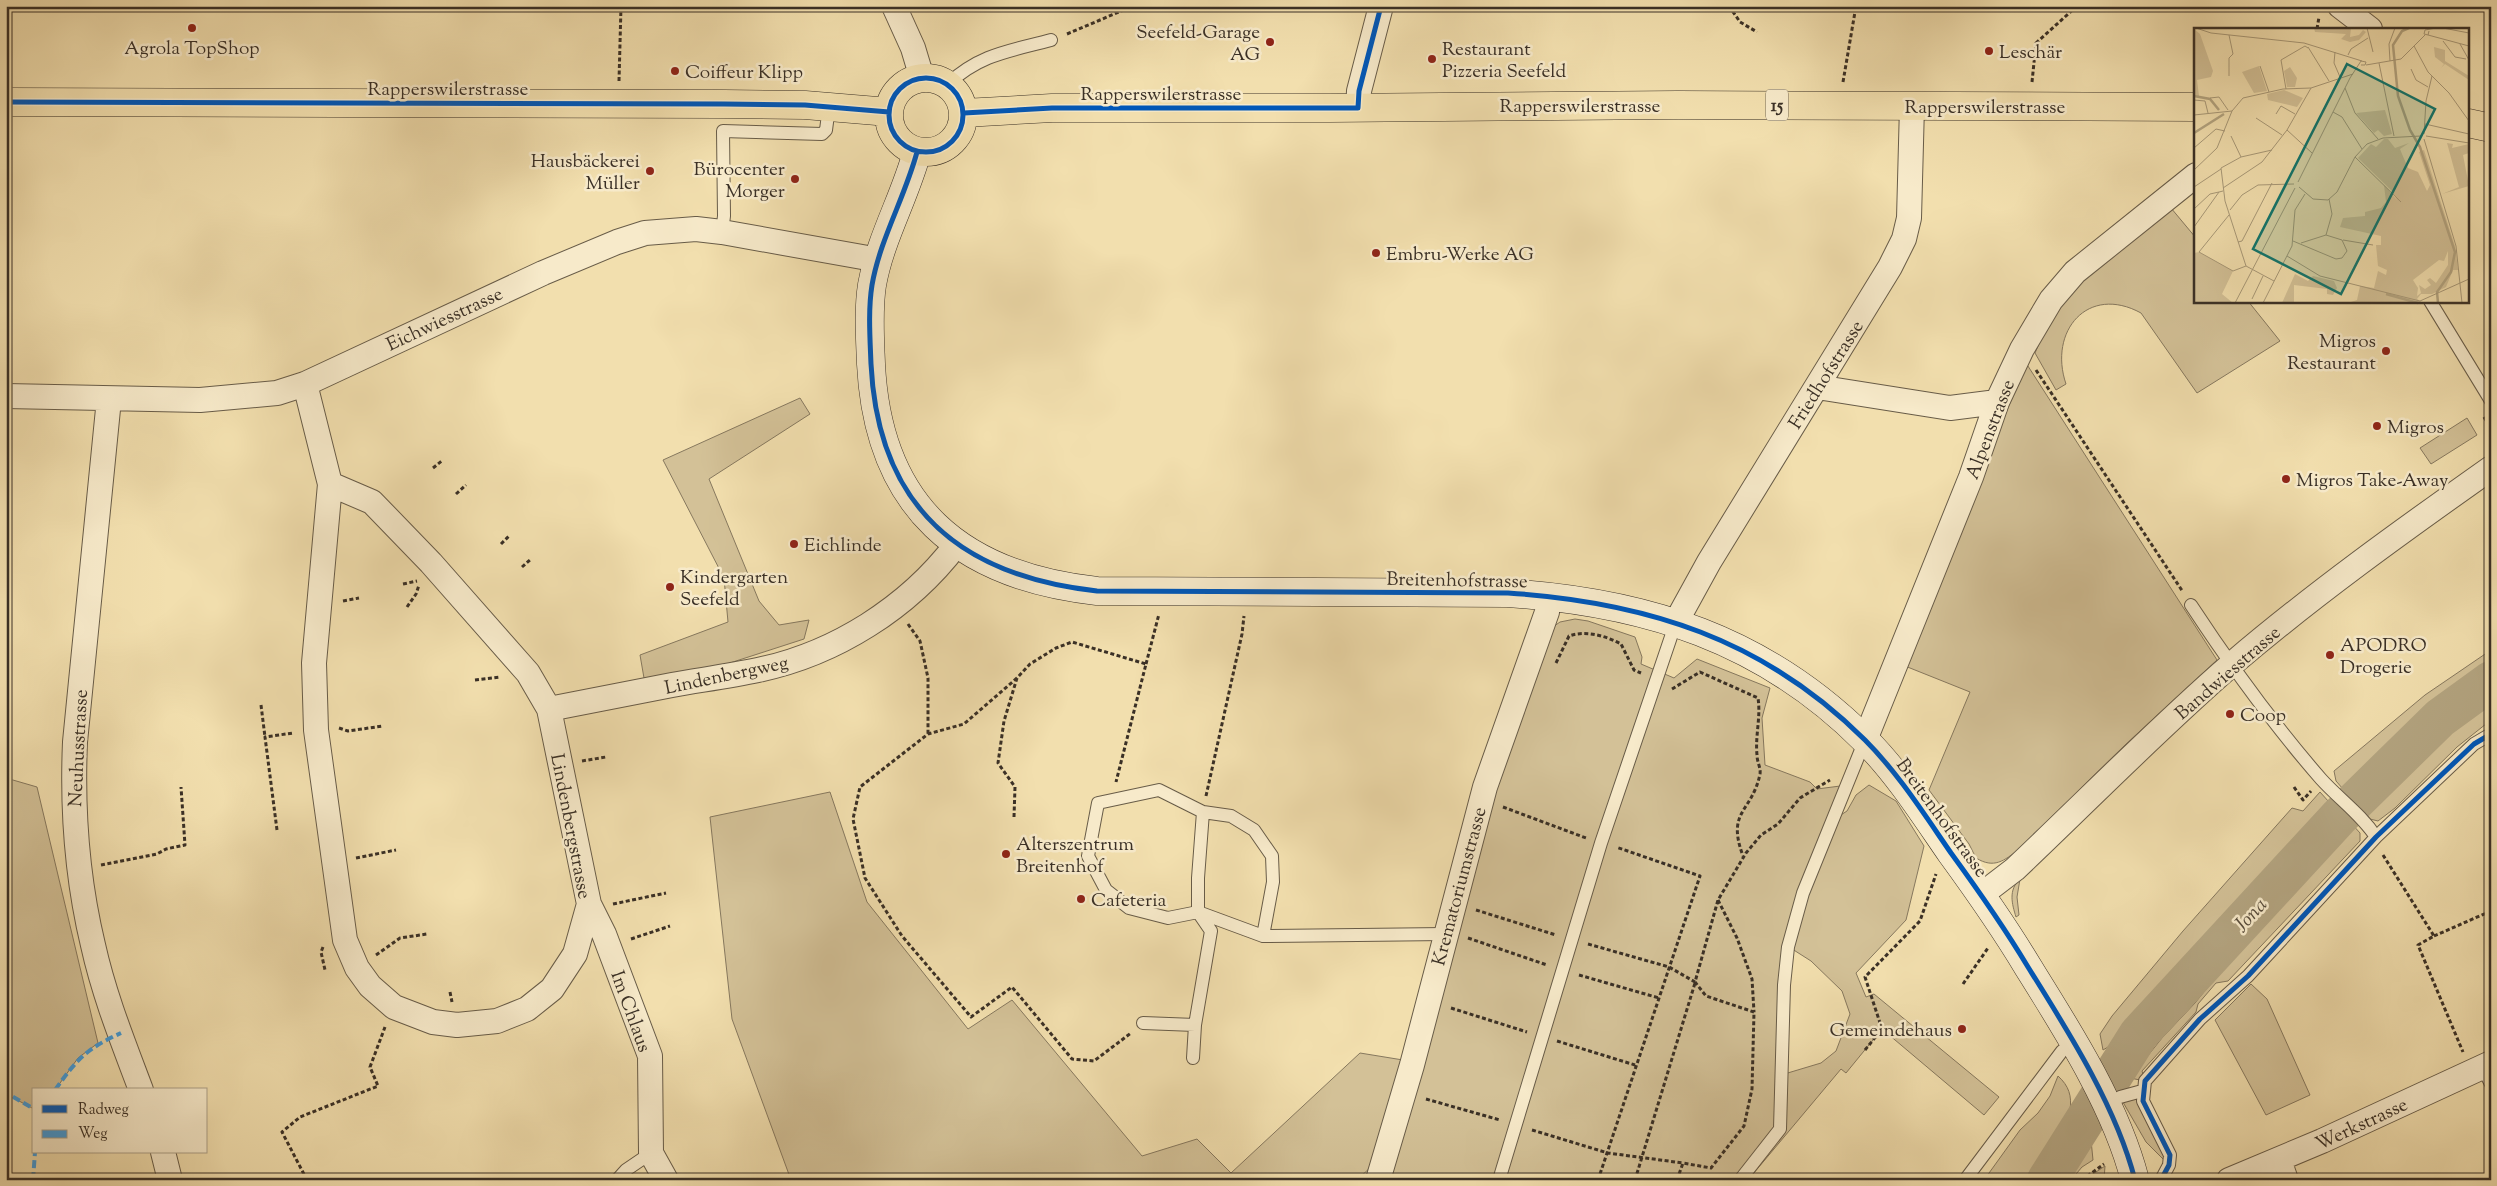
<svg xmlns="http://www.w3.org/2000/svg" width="2497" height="1186" font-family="'Sorts Mill Goudy',serif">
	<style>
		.green { fill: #d3c197; stroke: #86785e; fill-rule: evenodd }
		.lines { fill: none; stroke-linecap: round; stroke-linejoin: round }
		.river { stroke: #b3a480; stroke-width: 40 }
		.lane-casing { stroke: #685c48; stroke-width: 14 }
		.street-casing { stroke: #685c48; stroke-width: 26 }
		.secondary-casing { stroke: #3a3026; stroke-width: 29 }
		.primary-casing { stroke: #3a3026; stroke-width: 29 }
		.path { stroke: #3a3026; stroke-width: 3; stroke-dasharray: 4 2.5; stroke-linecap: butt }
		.lane { stroke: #f7eaca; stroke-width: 12 }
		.street { stroke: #f7eaca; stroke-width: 24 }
		.secondary { stroke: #f7eaca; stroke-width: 28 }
		.primary { stroke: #f2dfae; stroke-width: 28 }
		.quiet { stroke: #3e9de0; stroke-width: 4; stroke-dasharray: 8 4; stroke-linecap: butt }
		.cycleway-casing { stroke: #f7eaca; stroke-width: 8 }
		.cycleway { stroke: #0057b8; stroke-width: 5 }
		.poi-dot { fill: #8f2418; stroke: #f7eaca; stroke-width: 2 }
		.labels { text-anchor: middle; stroke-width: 5; stroke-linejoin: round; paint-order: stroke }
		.shield { fill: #f7eaca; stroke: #736857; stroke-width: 1 }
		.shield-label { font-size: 18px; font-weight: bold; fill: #3a3026 }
		.poi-label { font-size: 19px; fill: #3a3026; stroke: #f7eaca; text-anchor: start }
		.street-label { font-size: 19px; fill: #3a3026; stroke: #f7eaca }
		.water-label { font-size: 20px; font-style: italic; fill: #584d3c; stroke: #f7eaca }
		.inset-river { fill: none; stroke: #b3a480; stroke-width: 2.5 }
		.inset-road { fill: none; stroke: #a89978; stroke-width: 1 }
		.view { fill: #0f766e; fill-opacity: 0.15; stroke: #0f766e; stroke-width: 2.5 }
		.inset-edge { fill: none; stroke: #3a3026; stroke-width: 2.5 }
	</style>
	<rect width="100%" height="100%" fill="#f2dfae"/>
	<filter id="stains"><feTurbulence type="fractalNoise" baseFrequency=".004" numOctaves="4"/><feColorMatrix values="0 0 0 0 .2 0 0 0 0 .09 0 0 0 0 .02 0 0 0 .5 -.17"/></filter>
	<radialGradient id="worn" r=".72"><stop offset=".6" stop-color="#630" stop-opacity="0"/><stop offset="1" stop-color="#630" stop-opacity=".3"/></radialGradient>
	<path class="green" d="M 2171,208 L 2196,238 L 2196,301 L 2248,301 L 2280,341 L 2197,393 L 2141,313 C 2088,284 2048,331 2066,384 L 2056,390 L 2035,353 L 2047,325 L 2078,281 Z
		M 2026,363 L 2217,660 L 2125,745 L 2019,849 C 2004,861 1994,869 1976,858 L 1969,844 L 1929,790 L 1970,692 L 1905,666 Z
		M 800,398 L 810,414 L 709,479 L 759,601 L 779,625 L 809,620 L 804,639 L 702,672 L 644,678 L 640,655 L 728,622 L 724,578 L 663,460 Z
		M 2467,418 L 2477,435 L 2431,464 L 2420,448 Z
		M 1575,619 L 1588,621 L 1635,637 L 1642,657 L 1641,664 L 1674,678 L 1697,659 L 1770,688 L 1762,718 L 1765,765 L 1810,782 L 1817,789 L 1848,785 L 1833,820 L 1847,811 L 1856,795 L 1869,785 L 1896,801 L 1924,846 L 1906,920 L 1856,973 L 1866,997 L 1874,994 L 1999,1097 L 1984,1115 L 1882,1029 L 1846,1073 L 1841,1069 L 1748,1180 L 1375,1180 L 1519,711 L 1550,629 L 1560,622 ZM 1789,947 L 1811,961 L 1842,991 L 1850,1014 L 1836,1051 L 1821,1063 L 1781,1075 Z
		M 2491,650 L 2491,668 L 2420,718 L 2343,789 L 2336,781 L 2334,771 L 2425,695 Z
		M 2491,699 L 2491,720 L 2457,747 L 2395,808 L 2378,821 L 2370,819 L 2364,811 C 2399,766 2444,731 2491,699 Z
		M 6,778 L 37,787 L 98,1043 L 78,1058 L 55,1090 L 34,1090 L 34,1109 L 6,1094 Z
		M 830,792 L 867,902 L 968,1029 L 1012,1000 L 1142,1156 L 1197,1139 L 1231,1173 L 1360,1053 L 1403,1060 L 1373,1165 L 1357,1180 L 791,1180 L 732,1019 L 710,817 Z
		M 2320,792 L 2329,802 L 2321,818 L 2146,1005 L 2118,1041 L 2103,1050 L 2100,1034 L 2112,1016 L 2183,931 L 2292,808 L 2303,811 Z
		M 2351,823 L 2360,833 L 2360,841 L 2228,981 L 2216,983 L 2198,1004 L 2196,1012 L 2142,1071 L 2145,1081 L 2130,1078 L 2162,1038 L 2195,1003 L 2254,930 Z
		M 2020,879 L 2017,897 L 2019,915 L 2016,917 C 2012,904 2008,890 2020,879 Z
		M 2251,984 L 2267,999 L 2310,1095 L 2266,1115 L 2215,1020 Z
		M 2058,1076 C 2069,1086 2072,1096 2070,1110 L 2032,1180 L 1984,1180 L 2020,1130 L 2038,1113 L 2050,1096 Z
		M 2135,1092 L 2169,1165 L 2146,1142 L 2120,1097 Z
		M 2084,1140 L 2091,1140 L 2093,1160 L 2082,1167 L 2071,1180 L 2063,1180 Z
		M 2105,1166 L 2104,1180 L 2084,1180 Z"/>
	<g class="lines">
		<path class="river" d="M 2047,1180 L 2139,1034 L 2339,817 L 2440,718 L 2491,681"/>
		<defs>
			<path id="lane" d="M 948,84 C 980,54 1010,51 1051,40
				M 722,232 L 724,216 L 723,131 L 822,134 L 826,130 L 829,107
				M 2430,301 L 2491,401
				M 2191,605 C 2231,666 2274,725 2321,779 C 2339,799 2361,814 2376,837
				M 1263,936 L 1273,882 L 1272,856 L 1254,830 L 1231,816 L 1203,812 L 1159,790 L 1098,803 L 1088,856 L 1106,890 L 1129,908 L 1168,918 L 1198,912 L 1263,936 L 1445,934
				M 1143,1023 L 1195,1025
				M 1193,1058 L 1195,1025 L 1211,931 L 1198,912 L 1198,878 L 1203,812
				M 2482,1067 L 2491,1084
				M 2120,1097 L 2142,1091
				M 617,1180 L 626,1170 L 651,1153
				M 1499,1180 L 1601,843 L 1676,622
				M 1740,1180 L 1780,1129 L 1784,985 L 1788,947 L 1803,893 L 1865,740
				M 1965,1180 L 2062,1051
				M 2161,1180 L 2169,1165 L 2170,1155 L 2143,1101 L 2145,1081 L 2200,1019 L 2248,976 L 2376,837 L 2474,744 L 2491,734"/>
			<path id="street" d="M 894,6 L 913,48 L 922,78
				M 2340,6 L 2370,29
				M 1358,108 L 1359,91 L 1381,6
				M 305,384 L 330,484 L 314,663 L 316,730 L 345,940 L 357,968 L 370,986 L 394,1007 L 433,1022 L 457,1025 L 497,1021 L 527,1009 L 552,989 L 575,954 L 589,904 L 549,709 L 528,673 L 431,563 L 372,502 L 330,484
				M 1817,387 L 1950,408 L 1997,402
				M 6,396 L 200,400 L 277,393 L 305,384 L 543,273 L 617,242 L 645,233 L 696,229 L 722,232 L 879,260
				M 109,399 L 75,742 C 72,811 77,878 93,945 C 104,995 123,1042 141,1090
				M 1676,622 L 1709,562 L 1890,267 L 1904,239 L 1909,218 L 1912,106
				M 549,709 C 590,701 631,693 672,685 C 700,680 729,676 758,670 C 835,654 908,608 956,545
				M 1865,740 L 1971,477 L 1997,402 L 2022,349 L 2051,300 L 2075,272 L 2196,175
				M 1981,895 L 2015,869 C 2087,801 2157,729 2232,664 C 2314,594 2402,531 2491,468
				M 589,904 L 604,934 L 650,1056 L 651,1153 L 666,1180
				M 163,1152 L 170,1180
				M 2279,1160 L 2286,1180
				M 1378,1180 L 1412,1065 L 1485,787 L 1547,612 L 1548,596
				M 2229,1180 L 2322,1141 L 2491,1063"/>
			<path id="secondary" d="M 917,152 C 905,197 880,239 872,285 C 868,310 870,338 871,364 C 878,507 960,576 1097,591 L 1508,593 C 1646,602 1764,639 1865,740 C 1898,773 1924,814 1951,853 C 1978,890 2004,927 2028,967 C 2068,1031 2116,1106 2135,1180"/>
			<path id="primary" d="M889 115a37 37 0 1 1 74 0a37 37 0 1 1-74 0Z
				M 6,102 L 724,104 L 805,105 L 889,112
				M 964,113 L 1052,108 L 1330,108 L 1678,105 L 2196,107
				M 2468,123 L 2491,128"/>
		</defs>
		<use href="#lane" class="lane-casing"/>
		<use href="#street" class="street-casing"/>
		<use href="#secondary" class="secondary-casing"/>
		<use href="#primary" class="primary-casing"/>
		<path class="path" d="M 1729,6 L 1740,22 L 1757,32
			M 2317,29 L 2319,17
			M 1067,34 L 1133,6
			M 619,81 L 621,6
			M 1843,82 L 1856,6
			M 2032,82 L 2036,43 L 2077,6
			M 2036,370 L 2183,592
			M 2484,417 L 2491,429
			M 433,468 L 443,460
			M 456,494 L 466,485
			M 501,544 L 510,535
			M 522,567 L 531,559
			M 403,584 L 417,581
			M 343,601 L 359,598
			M 407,607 L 416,594 L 419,585
			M 908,624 L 920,641 L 928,678 L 928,734
			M 1556,663 L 1569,636 C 1586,630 1606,636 1621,644 L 1634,670 L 1641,673
			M 1146,664 L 1159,614
			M 1017,678 L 964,724 L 928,734 L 860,787 L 853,819 L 865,878 L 902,936 L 971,1017 L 1012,987 L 1072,1059 L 1094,1061 L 1131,1033
			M 475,680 L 500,677
			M 1672,689 L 1700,672 L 1758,698 C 1761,717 1755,736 1757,755 C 1757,762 1761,768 1760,774 C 1752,813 1726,810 1743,856
			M 261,705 L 265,737
			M 339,728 L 348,731 L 383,726
			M 582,761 L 606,757
			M 2294,787 L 2303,800 L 2311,791
			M 1206,796 L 1242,634 L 1244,616
			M 1503,807 L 1586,838
			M 1014,817 L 1015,787 L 998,763 L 1004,721 L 1017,678 L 1030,664 L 1056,648 L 1072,642 L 1146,664 L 1116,782
			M 277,830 L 265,737 L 293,733
			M 2383,855 L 2434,936 L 2418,945 L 2463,1052
			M 356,858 L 396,850
			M 101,865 L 157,854 L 166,849 L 185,845 L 181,787
			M 1718,900 L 1737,938 L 1752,979 L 1754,1012
			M 613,904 L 666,893
			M 1476,910 L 1556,935
			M 2434,936 L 2491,911
			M 1468,938 L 1547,965
			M 631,939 L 670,926
			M 1588,944 L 1669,967 L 1695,982 L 1718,900 L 1746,853 L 1761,835 L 1778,824 L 1800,798 L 1830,780
			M 323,947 L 321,952 L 325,970
			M 376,955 L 400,938 L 427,934
			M 1579,975 L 1659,998
			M 1963,984 L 1988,948
			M 450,992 L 452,1002
			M 1451,1008 L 1527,1032
			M 1557,1041 L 1635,1065
			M 1865,1050 L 1882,1029 L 1865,977 L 1920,921 L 1936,874
			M 1426,1099 L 1500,1120
			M 1532,1130 L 1608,1153 L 1683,1163
			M 307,1180 L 282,1132 L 300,1117 L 378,1086 L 370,1067 L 385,1027
			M 1598,1180 L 1700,876 L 1616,847
			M 1635,1180 L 1695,983
			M 1677,1180 L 1683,1163 L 1711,1168 L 1744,1126 L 1752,1089 L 1754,1012 L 1706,996 L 1695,982
			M 2082,1180 L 2104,1164"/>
		<use href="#lane" class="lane"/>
		<use href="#street" class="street"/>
		<use href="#secondary" class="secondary"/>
		<use href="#primary" class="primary"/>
		<path class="quiet" d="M 6,1088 L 8,1094 L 34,1109
			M 55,1090 C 77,1059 86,1049 121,1033
			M 33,1180 L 35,1152"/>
		<defs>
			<path id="cycleway" d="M889 115a37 37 0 1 1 74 0a37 37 0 1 1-74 0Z
				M 6,102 L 724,104 L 805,105 L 889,112
				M 964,113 L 1052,108 L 1358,108 L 1359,91 L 1381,6
				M 917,152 C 905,197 880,239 872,285 C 868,310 870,338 871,364 C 878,507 960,576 1097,591 L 1508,593 C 1646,602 1764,639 1865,740 C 1898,773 1924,814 1951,853 C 1978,890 2004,927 2028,967 C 2068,1031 2116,1106 2135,1180
				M 2161,1180 L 2169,1165 L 2170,1155 L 2143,1101 L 2145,1081 L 2200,1019 L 2248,976 L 2376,837 L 2474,744 L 2491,734"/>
		</defs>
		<use href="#cycleway" class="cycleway-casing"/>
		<use href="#cycleway" class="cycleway"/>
	</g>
	<g class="poi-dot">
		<circle cx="192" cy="28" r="5"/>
		<circle cx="1270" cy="42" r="5"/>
		<circle cx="1989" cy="51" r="5"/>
		<circle cx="1432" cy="59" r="5"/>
		<circle cx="675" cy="71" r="5"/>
		<circle cx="650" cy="171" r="5"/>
		<circle cx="795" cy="179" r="5"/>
		<circle cx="1376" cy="253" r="5"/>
		<circle cx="2386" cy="351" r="5"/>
		<circle cx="2377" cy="426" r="5"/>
		<circle cx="2286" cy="479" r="5"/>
		<circle cx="794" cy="544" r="5"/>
		<circle cx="670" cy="587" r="5"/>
		<circle cx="2330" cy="655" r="5"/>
		<circle cx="2230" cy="714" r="5"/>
		<circle cx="1006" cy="854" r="5"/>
		<circle cx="1081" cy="899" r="5"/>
		<circle cx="1962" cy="1029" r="5"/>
	</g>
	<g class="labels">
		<rect class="shield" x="1766" y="89.5" width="22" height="31" rx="4"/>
		<g class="shield-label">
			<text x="1777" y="111">15</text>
		</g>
		<g class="poi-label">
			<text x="1260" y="38" text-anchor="end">Seefeld-Garage<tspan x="1260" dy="22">AG</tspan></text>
			<text x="192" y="54" text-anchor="middle">Agrola TopShop</text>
			<text x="1442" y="55">Restaurant<tspan x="1442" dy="22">Pizzeria Seefeld</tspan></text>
			<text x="1999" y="58">Leschär</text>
			<text x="685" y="78">Coiffeur Klipp</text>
			<text x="640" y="167" text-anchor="end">Hausbäckerei<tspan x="640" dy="22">Müller</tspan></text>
			<text x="785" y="175" text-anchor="end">Bürocenter<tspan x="785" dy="22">Morger</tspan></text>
			<text x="1386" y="260">Embru-Werke AG</text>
			<text x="2376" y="347" text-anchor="end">Migros<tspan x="2376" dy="22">Restaurant</tspan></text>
			<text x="2387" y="433">Migros</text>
			<text x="2296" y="486">Migros Take-Away</text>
			<text x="804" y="551">Eichlinde</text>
			<text x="680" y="583">Kindergarten<tspan x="680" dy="22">Seefeld</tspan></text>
			<text x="2340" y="651">APODRO<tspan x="2340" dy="22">Drogerie</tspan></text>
			<text x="2240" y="721">Coop</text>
			<text x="1016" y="850">Alterszentrum<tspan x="1016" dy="22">Breitenhof</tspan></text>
			<text x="1091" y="906">Cafeteria</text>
			<text x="1952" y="1036" text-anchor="end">Gemeindehaus</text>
		</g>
		<g class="street-label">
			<text x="448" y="95">Rapperswilerstrasse</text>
			<text x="1161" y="100">Rapperswilerstrasse</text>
			<text x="1580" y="112">Rapperswilerstrasse</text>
			<text x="1985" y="113">Rapperswilerstrasse</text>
			<text transform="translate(444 318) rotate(-25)" y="7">Eichwiesstrasse</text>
			<text transform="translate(1825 374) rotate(-58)" y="7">Friedhofstrasse</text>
			<text transform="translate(1989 429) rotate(-69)" y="7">Alpenstrasse</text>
			<text transform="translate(1457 579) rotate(1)" y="7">Breitenhofstrasse</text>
			<text transform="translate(2227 672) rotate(-41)" y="7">Bandwiesstrasse</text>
			<text transform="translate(726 674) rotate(-12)" y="7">Lindenbergweg</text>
			<text transform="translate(77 748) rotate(-87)" y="7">Neuhusstrasse</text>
			<text transform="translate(1943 817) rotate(54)" y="7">Breitenhofstrasse</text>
			<text transform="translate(572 826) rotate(79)" y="7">Lindenbergstrasse</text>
			<text transform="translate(1458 886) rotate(-75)" y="7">Krematoriumstrasse</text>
			<text transform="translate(632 1011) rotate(70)" y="7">Im Chlaus</text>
			<text transform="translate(2361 1123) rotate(-25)" y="7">Werkstrasse</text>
		</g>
		<g class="water-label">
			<text transform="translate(2250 914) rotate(-47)" y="7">Jona</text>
		</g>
	</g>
	<g transform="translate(2194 28)">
		<rect width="275" height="275" fill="#f2dfae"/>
		<path d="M 120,0 L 157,0 L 156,9 L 165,7 L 169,2 L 172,4 L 165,12 L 156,14 L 147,11 L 152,6 L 121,4 ZM 0,1 L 6,6 L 19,43 L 17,49 L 3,52 L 5,68 L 0,69 ZM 240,19 L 251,22 L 251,33 L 275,48 L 275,52 L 251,36 L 247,40 L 250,36 L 241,29 ZM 65,38 L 73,63 L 60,65 L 48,44 ZM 96,39 L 103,50 L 101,59 L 93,59 L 90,43 ZM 90,62 L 109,70 L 103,79 L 74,72 L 73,66 ZM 191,82 L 198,106 L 190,108 L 184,102 L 180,105 L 162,85 ZM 190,111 L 194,111 L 201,120 L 215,115 L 206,121 L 208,126 L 214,140 L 224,144 L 233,163 L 236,157 L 225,124 L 230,122 L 261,218 L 264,242 L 259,242 L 252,259 L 238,266 L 227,266 L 223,271 L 229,275 L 157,274 L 163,272 L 166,258 L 180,260 L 184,243 L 192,247 L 193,242 L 184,238 L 182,217 L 187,217 L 187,208 L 146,199 L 149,190 L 171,188 L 171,184 L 187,180 L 192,174 L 190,157 L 203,172 L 198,163 L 164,130 L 177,116 L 182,119 ZM 254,223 L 254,237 L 242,255 L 236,250 L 233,252 L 237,257 L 231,261 L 225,257 L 227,265 L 223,268 L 224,260 L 219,252 L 245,232 L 250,233 ZM 253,115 L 259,116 L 258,120 L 275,116 L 275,125 L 269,127 L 275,158 L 248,166 L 265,159 ZM 5,224 L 39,243 L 28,266 L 39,275 L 0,275 L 0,225 ZM 101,246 L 114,253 L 119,248 L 140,253 L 143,260 L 139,267 L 133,266 L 133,261 L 100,257 L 100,275 L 88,275 Z" fill="#d3c197" fill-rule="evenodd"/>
		<path class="inset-river" d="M 215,0 L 208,3 L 199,17 L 204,68 L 216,102 L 226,119 L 261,224 L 257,244 L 243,264 L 244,275M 0,68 L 16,71 L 25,82M 0,105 L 30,86M 192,266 L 224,275"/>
		<path class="inset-road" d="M 2,0 L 17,5 L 110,15 L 168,33M 173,0 L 179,24M 249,0 L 275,5M 235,3 L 234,7 L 230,6 L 231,2 L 242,0M 35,7 L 39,26 L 35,30 L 35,48M 234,7 L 275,18M 249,13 L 261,29 L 272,31M 266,16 L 275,32M 220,18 L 234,44 L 255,65 L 275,93M 114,19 L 135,53M 141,24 L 140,35 L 146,49M 154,27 L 157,21 L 174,10M 196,33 L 195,16 L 201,0M 185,35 L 200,108M 172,37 L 207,31 L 231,7M 66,38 L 75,64M 217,41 L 222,52 L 234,59M 151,60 L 161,85 L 184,111M 92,61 L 87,32 L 111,18 L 114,20M 16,70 L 25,69 L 34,82M 0,72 L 11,73 L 14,85M 139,84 L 148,89 L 168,121M 82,86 L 87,78 L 101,86M 0,87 L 38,83M 62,90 L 88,107M 231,96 L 275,106M 93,102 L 117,60M 93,102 L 118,125M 230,106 L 232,73 L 238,48M 37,108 L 47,129M 232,108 L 275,115M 230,111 L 262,218 L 268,275M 0,120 L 22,101 L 31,103M 78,122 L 47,129 L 27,140 L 31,173 L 52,238 L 80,253M 161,129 L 207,174M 0,142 L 23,120 L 38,83 L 49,70 L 89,61 L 117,60 L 159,46M 104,154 L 156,50 L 167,33 L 172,34 L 171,37 L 167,37M 0,159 L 27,141M 105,159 L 119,171 L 134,172 L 143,164 L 161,129 L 173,116 L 189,110 L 227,108M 29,160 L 68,134 L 93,102M 0,181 L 16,166 L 25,164M 36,182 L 48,167 L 64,157 L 100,156M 35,187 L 5,224 L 39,243 L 52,238M 0,199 L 25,164 L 29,163M 132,207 L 138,186 L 135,171M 149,212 L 179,217M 99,213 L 142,231 L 148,230 L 153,223 L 148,212 L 132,207 L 107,215M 44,214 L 48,213 L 78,155M 93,228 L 126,248 L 226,273 L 275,251M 58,271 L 69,248M 41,275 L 101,160M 69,275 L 98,218 L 101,182 L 111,166"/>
		<path class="view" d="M 153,36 L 241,81 L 147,266 L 59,221 Z"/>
		<rect width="275" height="275" class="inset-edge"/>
	</g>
	<rect width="2497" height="1186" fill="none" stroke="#f2dfae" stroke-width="25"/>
	<rect x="8" y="8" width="2482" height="1171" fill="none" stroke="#3a3026" stroke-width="2.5"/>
	<rect x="12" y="12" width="2472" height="1161" fill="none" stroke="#3a3026"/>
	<rect x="32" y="1088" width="175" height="65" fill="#f7eaca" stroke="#aba088"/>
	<rect x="42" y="1105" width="25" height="8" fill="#0057b8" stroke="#aba088"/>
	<text x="78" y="1114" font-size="15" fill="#3a3026">Radweg</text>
	<rect x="42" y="1130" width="25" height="8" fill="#3e9de0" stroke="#aba088"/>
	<text x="78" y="1138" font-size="15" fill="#3a3026">Weg</text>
	<rect width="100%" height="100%" filter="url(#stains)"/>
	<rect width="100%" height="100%" fill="url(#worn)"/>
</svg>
